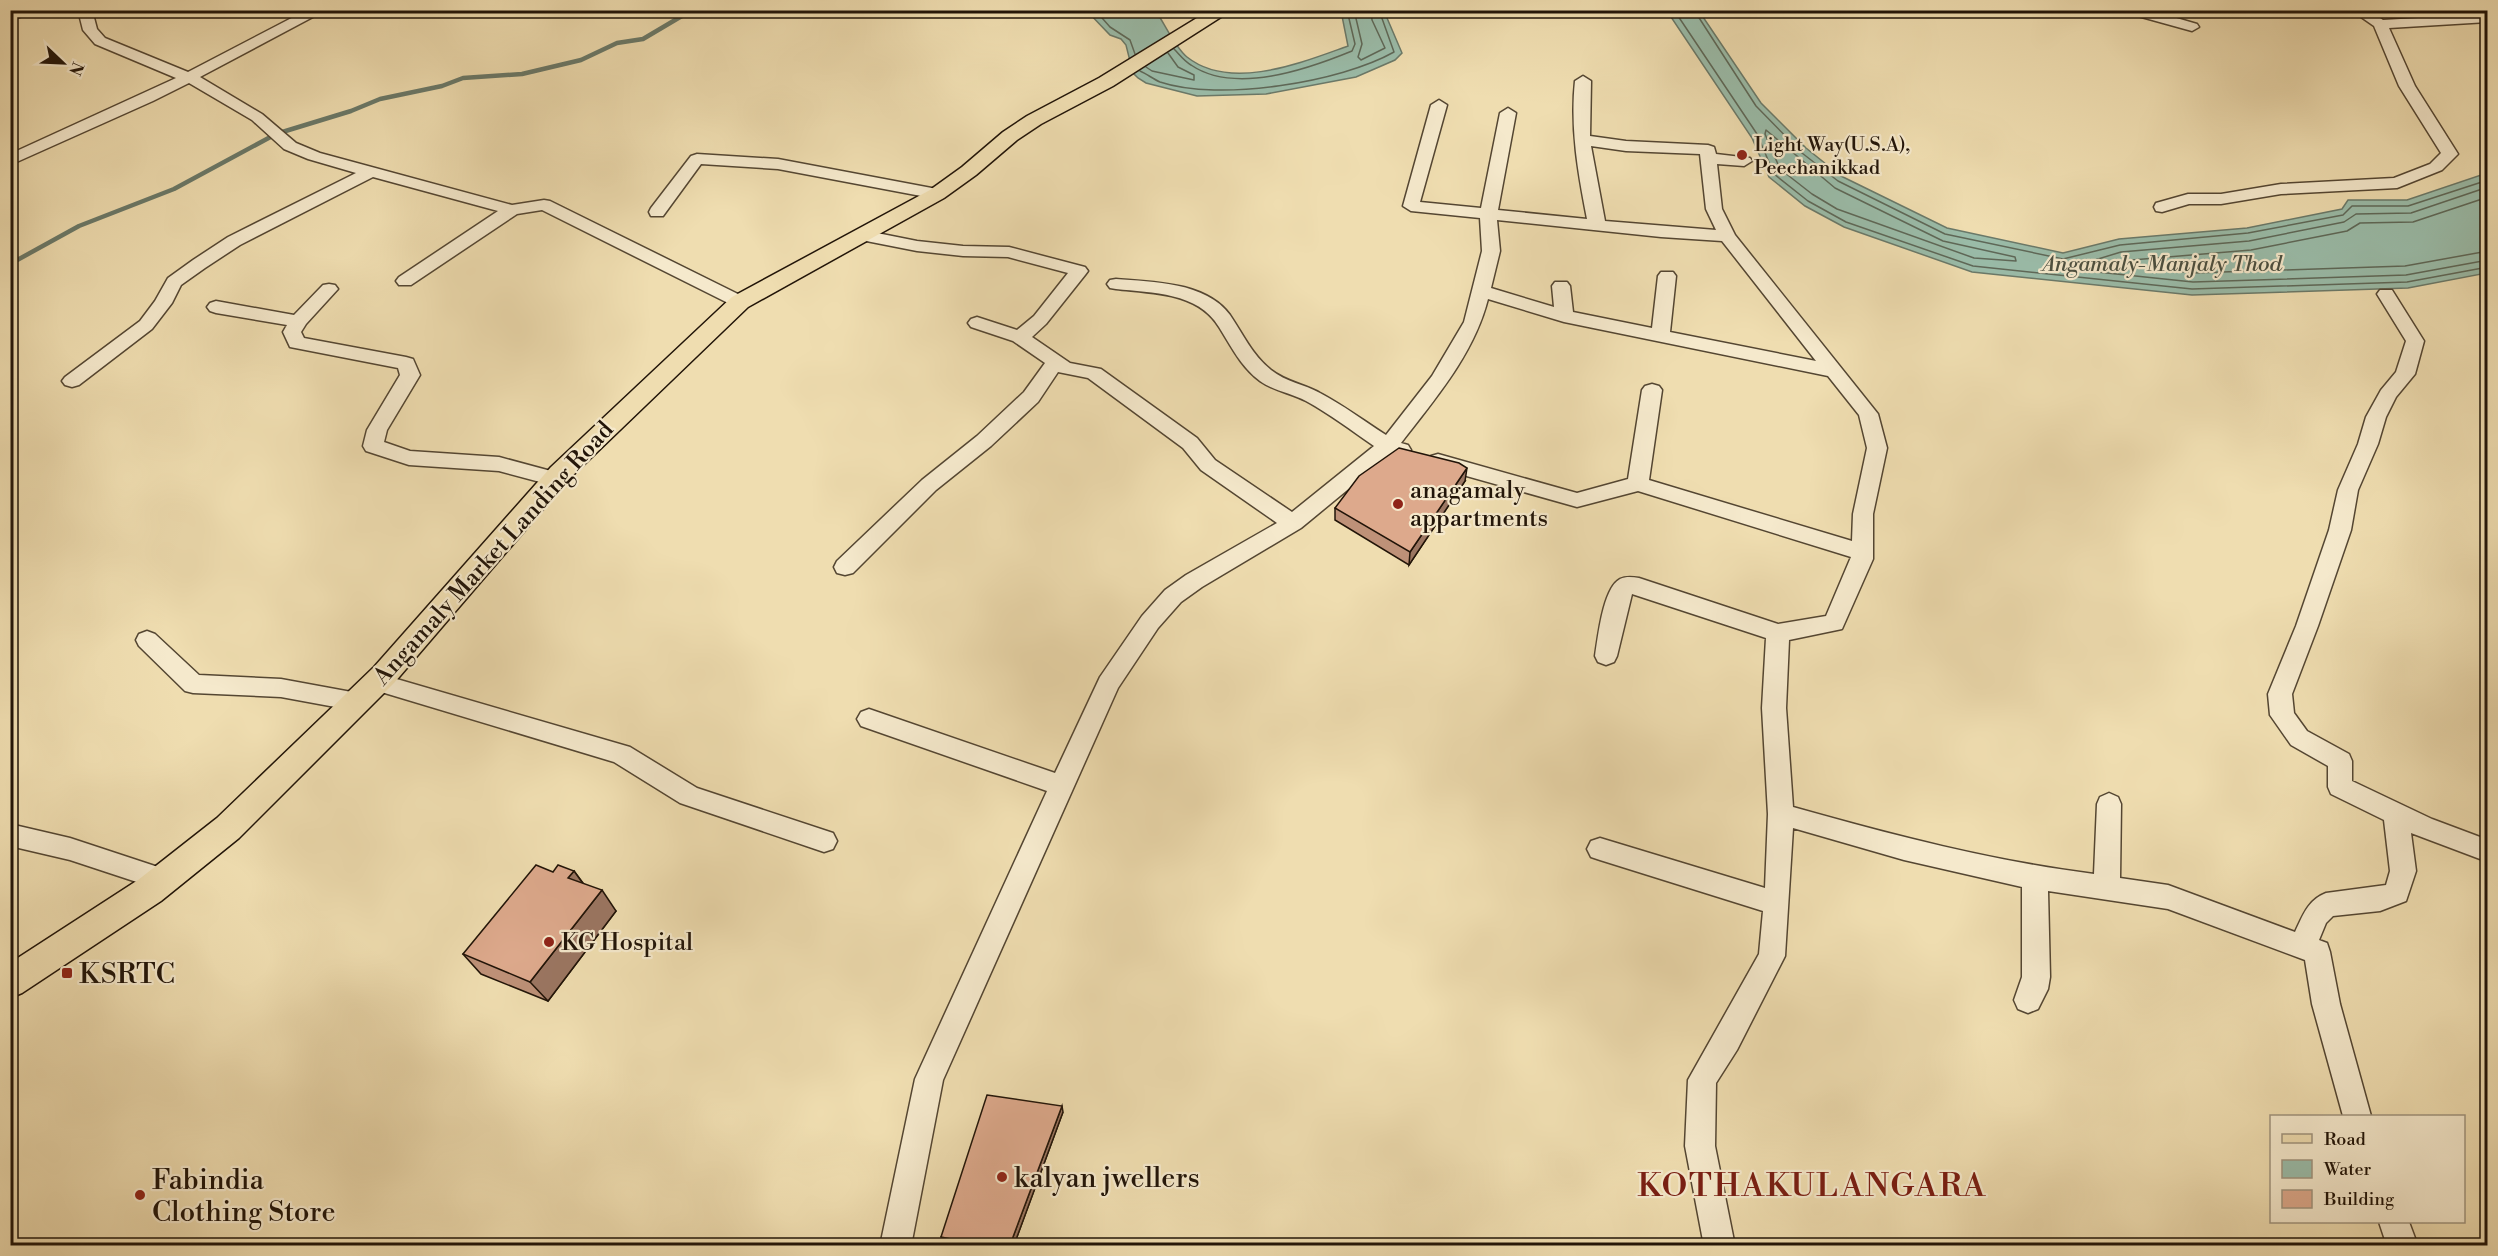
<svg xmlns="http://www.w3.org/2000/svg" width="2498" height="1256" font-family="'Libre Bodoni',serif">
	<style>
		.water { fill: #9abca9; stroke: #6a7969; stroke-width: 1.5 }
		.lines { fill: none; stroke-linecap: round; stroke-linejoin: round }
		.shore { stroke: #5e6858; stroke-width: 1.5 }
		.stream { stroke: #6a7969; stroke-width: 4.5 }
		.minor-casing { stroke: #544632; stroke-width: 3 }
		.major-casing { stroke: #211408; stroke-width: 3 }
		.minor { fill: #f5e9cc; fill-rule: evenodd }
		.major { fill: #efddb0; fill-rule: evenodd }
		.wall { fill: #be9178; stroke: #211408; stroke-width: 1.5 }
		.shaded-wall { fill: #9b7662; stroke: #211408; stroke-width: 1.5 }
		.building { fill: #dda98c; stroke: #211408; stroke-width: 1.5 }
		.poi-dot { fill: #8f2418; stroke: #f5e9cc; stroke-width: 2 }
		.labels { text-anchor: middle; stroke-width: 4.5; stroke-linejoin: round; paint-order: stroke }
		.far-poi-label { font-size: 20px; fill: #211408; stroke: #f5e9cc; text-anchor: start }
		.far-water-label { font-size: 22px; font-style: italic; fill: #4b4f40; stroke: #f5e9cc }
		.poi-label { font-size: 24px; fill: #211408; stroke: #f5e9cc; text-anchor: start }
		.street-label { font-size: 24px; fill: #211408; stroke: #f5e9cc }
		.near-poi-label { font-size: 28px; fill: #211408; stroke: #f5e9cc; text-anchor: start }
		.near-quarter-label { font-size: 33px; letter-spacing: 1.5px; fill: #7a1f14; stroke: #f5e9cc }
	</style>
	<rect width="100%" height="100%" fill="#efddb0"/>
	<filter id="stains"><feTurbulence type="fractalNoise" baseFrequency=".00333" numOctaves="4"/><feColorMatrix values="0 0 0 0 .2 0 0 0 0 .09 0 0 0 0 .02 0 0 0 .5 -.17"/></filter>
	<radialGradient id="worn" r=".72"><stop offset=".6" stop-color="#630" stop-opacity="0"/><stop offset="1" stop-color="#630" stop-opacity=".3"/></radialGradient>
	<path class="water" d="M 1087,11 L 1156,11 C 1164,23 1176,49 1187,57 C 1231,92 1303,62 1348,46 L 1341,11 L 1384,11 L 1402,53 L 1395,60 L 1356,77 L 1266,94 L 1197,96 L 1146,83 L 1138,78 L 1133,73 L 1126,45 L 1121,39 L 1110,35 Z
		M 1667,11 L 1699,11 L 1761,103 L 1806,148 L 1841,176 L 1947,228 L 2063,253 L 2119,239 L 2247,228 L 2342,209 L 2348,200 L 2407,200 L 2487,173 L 2487,273 L 2408,288 L 2192,295 L 1972,272 L 1844,227 L 1805,206 L 1769,177 L 1752,138 Z"/>
	<g class="lines">
		<path class="shore" d="M 1095,10 L 1110,27 L 1130,40 L 1135,54
			M 1354,10 L 1362,44 L 1358,57 L 1361,60 L 1385,48 L 1372,20 L 1371,10
			M 1674,10 L 1757,134 L 1774,174 L 1808,201 L 1846,222 L 1973,266 L 2192,289 L 2407,282 L 2488,267
			M 1694,10 L 1756,106 L 1802,153 L 1838,181 L 1945,234 L 2063,259 L 2120,245 L 2248,233 L 2343,215 L 2352,206 L 2408,206 L 2488,180
			M 1174,49 C 1179,54 1184,61 1191,65 C 1235,95 1308,69 1352,51 L 1355,44 L 1347,10
			M 1146,67 L 1152,71 L 1194,80 L 1194,75 L 1178,67 L 1168,53
			M 1140,71 C 1147,74 1153,79 1160,82 C 1219,102 1341,82 1394,52 L 1379,10
			M 1766,130 L 1835,188 L 1943,241 L 2015,257 L 2016,261 L 1974,258 L 1837,209 L 1812,194 L 1780,169 L 1765,134 Z
			M 2488,187 L 2411,213 L 2356,214 L 2344,222 L 2249,241 L 2121,252 L 2075,266 L 2078,270 L 2193,282 L 2406,275 L 2488,260
			M 2488,197 L 2413,222 L 2360,223 L 2347,231 L 2251,250 L 2132,260 L 2129,263 L 2131,266 L 2193,273 L 2405,266 L 2488,251"/>
		<path class="stream" d="M 279,133 L 351,111 L 380,99 L 442,86 L 463,78 L 522,74 L 581,60 L 617,43 L 643,39 L 692,10
			M 10,264 L 79,226 L 174,189 L 276,134"/>
		<defs>
			<path id="minor" d="M 40,10 L 38,13 L 10,19 L 10,11 Z
				M 78,10 L 92,10 L 97,29 L 105,38 L 188,72 L 307,10 L 326,10 L 200,77 L 262,114 L 296,143 L 320,153 L 512,205 L 544,200 L 550,201 L 746,298 L 749,302 L 746,306 L 734,306 L 542,210 L 517,214 L 411,285 L 399,285 L 396,281 L 399,277 L 498,211 L 373,177 L 240,245 L 205,268 L 181,285 L 172,303 L 152,329 L 79,385 L 72,387 L 65,385 L 62,381 L 65,377 L 140,321 L 155,301 L 168,278 L 193,260 L 228,237 L 356,173 L 308,159 L 284,149 L 252,120 L 189,83 L 153,101 L 10,165 L 10,154 L 176,78 L 95,44 L 83,30 Z
				M 2125,10 L 2149,10 L 2197,24 L 2199,27 L 2192,31 L 2127,13 Z
				M 2351,10 L 2368,10 L 2383,20 L 2488,14 L 2488,22 L 2389,28 L 2415,86 L 2458,154 L 2442,170 L 2397,188 L 2281,194 L 2221,204 L 2189,204 L 2162,212 L 2156,211 L 2154,207 L 2156,203 L 2188,194 L 2221,194 L 2281,184 L 2394,178 L 2430,164 L 2441,153 L 2399,86 L 2374,26 Z
				M 1583,76 L 1591,81 L 1590,136 L 1626,141 L 1708,145 L 1714,147 L 1716,154 L 1750,158 L 1752,161 L 1744,166 L 1717,164 L 1722,209 L 1735,235 L 1878,414 L 1887,448 L 1873,514 L 1873,559 L 1842,629 L 1789,640 L 1786,708 L 1793,807 C 1892,835 1992,861 2094,874 L 2097,804 L 2100,797 L 2109,793 L 2118,797 L 2121,804 L 2120,878 L 2168,885 L 2295,932 C 2303,915 2308,900 2326,893 L 2386,885 L 2390,871 L 2384,820 L 2331,794 L 2328,787 L 2328,766 L 2291,745 L 2270,715 L 2268,694 L 2296,626 L 2329,530 L 2338,490 L 2358,444 L 2366,417 L 2381,390 L 2396,372 L 2406,341 L 2377,294 L 2380,290 L 2392,290 L 2424,341 L 2415,374 L 2396,397 L 2386,417 L 2378,444 L 2358,490 L 2351,530 L 2318,626 L 2292,694 L 2294,713 L 2307,731 L 2349,754 L 2352,761 L 2352,781 L 2432,819 L 2488,840 L 2488,862 L 2411,833 L 2416,871 L 2406,901 L 2380,911 L 2333,916 L 2326,923 L 2319,940 L 2327,943 L 2330,952 L 2340,1004 L 2371,1116 L 2343,1116 L 2312,1004 L 2305,960 L 2168,909 L 2048,891 L 2050,977 L 2048,989 L 2038,1009 L 2028,1013 L 2018,1009 L 2014,1000 L 2022,977 L 2022,887 L 1904,860 L 1793,828 L 1785,956 L 1737,1050 L 1716,1083 L 1715,1146 L 1735,1246 L 1704,1246 L 1685,1146 L 1688,1080 L 1759,954 L 1763,911 L 1600,860 L 1591,857 L 1587,849 L 1591,841 L 1600,838 L 1765,888 L 1768,814 L 1762,708 L 1766,638 L 1632,594 L 1617,656 L 1614,662 L 1606,665 L 1598,662 L 1595,656 C 1598,637 1603,588 1620,579 C 1626,576 1633,577 1639,578 L 1778,624 L 1826,616 L 1851,557 L 1638,491 L 1577,507 L 1431,466 L 1428,461 L 1431,456 L 1438,454 L 1577,493 L 1628,479 L 1642,390 L 1645,386 L 1652,384 L 1659,386 L 1662,390 L 1649,480 L 1852,541 L 1853,514 L 1867,448 L 1859,415 L 1828,376 L 1564,322 L 1488,299 C 1474,354 1435,399 1401,443 L 1408,445 L 1411,450 L 1408,455 L 1401,457 L 1391,454 L 1301,528 L 1202,587 L 1181,602 L 1158,628 L 1118,688 L 943,1080 L 911,1246 L 880,1246 L 915,1079 L 1047,791 L 861,726 L 857,719 L 861,712 L 869,709 L 1055,773 L 1100,677 L 1142,616 L 1165,590 L 1186,575 L 1277,523 L 1201,470 L 1183,448 L 1088,378 L 1058,372 L 1038,402 L 991,446 L 936,490 L 853,573 L 845,575 L 837,573 L 834,567 L 837,561 L 922,480 L 977,436 L 1024,392 L 1045,363 L 1013,341 L 971,327 L 968,323 L 971,319 L 977,317 L 1017,330 L 1034,316 L 1068,273 L 1008,257 L 963,256 L 917,251 L 856,239 L 853,235 L 856,231 L 862,230 L 917,241 L 963,246 L 1009,247 L 1085,267 L 1088,271 L 1085,275 L 1046,324 L 1032,337 L 1070,363 L 1101,369 L 1197,438 L 1215,460 L 1292,512 L 1374,446 C 1352,431 1330,414 1306,401 C 1291,393 1274,391 1260,381 C 1241,367 1231,346 1219,327 C 1198,292 1152,293 1116,289 L 1110,288 L 1107,284 L 1110,280 L 1116,279 C 1153,282 1206,282 1230,315 C 1243,334 1252,355 1271,370 C 1286,382 1304,384 1320,393 C 1343,405 1364,421 1386,435 L 1432,376 L 1464,322 L 1482,251 L 1480,218 L 1411,211 L 1403,206 L 1431,105 L 1439,100 L 1447,105 L 1420,202 L 1481,208 L 1500,113 L 1508,108 L 1516,113 L 1498,210 L 1587,219 C 1578,173 1570,128 1575,81 ZM 1591,146 L 1626,151 L 1700,154 L 1706,209 L 1716,230 L 1605,221 ZM 1497,220 L 1661,237 L 1722,241 L 1816,361 L 1670,332 L 1676,276 L 1673,272 L 1661,272 L 1658,276 L 1652,328 L 1573,312 L 1570,286 L 1567,282 L 1555,282 L 1552,286 L 1554,307 L 1491,288 L 1500,251 Z
				M 697,154 L 778,159 L 937,189 L 945,194 L 937,199 L 778,169 L 701,164 L 663,216 L 651,216 L 649,212 L 651,208 L 691,156 Z
				M 329,284 L 335,285 L 338,289 L 306,324 L 301,332 L 304,338 L 406,357 L 413,359 L 420,375 L 387,430 L 384,442 L 410,451 L 499,457 L 562,474 L 565,479 L 562,484 L 555,486 L 499,471 L 409,465 L 366,451 L 363,446 L 367,430 L 400,375 L 398,368 L 290,347 L 283,332 L 287,325 L 216,313 L 210,311 L 207,307 L 210,303 L 216,301 L 294,315 L 323,285 Z
				M 147,631 L 155,634 L 199,675 L 281,679 L 357,693 L 365,695 L 369,702 L 365,709 L 357,711 L 281,697 L 193,693 L 185,691 L 139,646 L 136,640 L 139,634 Z
				M 376,673 L 630,747 L 697,788 L 833,833 L 837,841 L 833,849 L 824,852 L 680,803 L 614,762 L 368,688 L 364,682 L 368,676 Z
				M 10,824 L 70,838 L 164,869 L 173,872 L 177,880 L 173,888 L 164,891 L 70,860 L 10,846 Z
				M 2379,1222 L 2409,1222 L 2418,1246 L 2387,1246 Z"/>
			<path id="major" d="M 1210,10 L 1232,10 L 1113,86 L 1041,124 L 1017,140 L 976,175 L 944,198 L 748,307 L 569,479 L 394,683 L 239,838 L 161,901 L 22,993 L 10,998 L 10,963 L 138,880 L 217,818 L 374,667 L 551,467 L 732,297 L 930,190 L 962,167 L 1003,132 L 1027,116 L 1099,78 Z"/>
		</defs>
		<use href="#minor" class="minor-casing"/>
		<use href="#major" class="major-casing"/>
		<use href="#minor" class="minor"/>
		<use href="#major" class="major"/>
	</g>
	<path class="wall" d="M 1465,481 L 1409,565 L 1335,520 L 1335,508 Z
		M 574,871 L 583,883 L 616,911 L 548,1001 L 481,974 L 463,954 Z
		M 1063,1112 L 1014,1245 L 959,1245 L 944,1243 L 941,1237 Z"/>
	<path class="shaded-wall" d="M 1467,468 L 1465,481 L 1409,565 L 1410,552 Z
		M 574,871 L 589,892 L 568,878 Z
		M 602,890 L 616,911 L 548,1001 L 530,982 Z
		M 1062,1106 L 1063,1112 L 1014,1245 L 1010,1245 Z"/>
	<path class="building" d="M 1399,448 L 1459,463 L 1467,468 L 1410,552 L 1335,508 L 1359,476 Z
		M 536,865 L 553,872 L 558,865 L 574,871 L 568,878 L 602,890 L 530,982 L 463,954 Z
		M 987,1095 L 1062,1106 L 1010,1245 L 981,1245 L 941,1237 Z"/>
	<g class="poi-dot">
		<circle cx="1742" cy="155" r="6"/>
		<circle cx="1398" cy="504" r="6"/>
		<circle cx="549" cy="942" r="6"/>
		<rect x="61" y="967" width="12" height="12" rx="3"/>
		<circle cx="1002" cy="1177" r="6"/>
		<circle cx="140" cy="1195" r="6"/>
	</g>
	<g class="labels">
		<g class="far-poi-label">
			<text x="1754" y="151">Light Way(U.S.A),<tspan x="1754" dy="23">Peechanikkad</tspan></text>
		</g>
		<g class="far-water-label">
			<text x="2162" y="271">Angamaly-Manjaly Thod</text>
		</g>
		<g class="poi-label">
			<text x="1410" y="498">anagamaly<tspan x="1410" dy="28">appartments</tspan></text>
			<text x="561" y="950">KG Hospital</text>
		</g>
		<g class="street-label">
			<text transform="translate(493 553) rotate(-48)" y="8">Angamaly Market Landing Road</text>
		</g>
		<g class="near-poi-label">
			<text x="79" y="983">KSRTC</text>
			<text x="1014" y="1187">kalyan jwellers</text>
			<text x="152" y="1189">Fabindia<tspan x="152" dy="32">Clothing Store</tspan></text>
		</g>
		<g class="near-quarter-label">
			<text x="1812" y="1196">KOTHAKULANGARA</text>
		</g>
	</g>
	<rect width="2498" height="1256" fill="none" stroke="#efddb0" stroke-width="36"/>
	<rect x="12" y="12" width="2474" height="1232" fill="none" stroke="#211408" stroke-width="3"/>
	<rect x="18" y="18" width="2462" height="1220" fill="none" stroke="#211408" stroke-width="1.5"/>
	<rect x="2270" y="1115" width="195" height="108" fill="#f5e9cc" stroke="#a0947e" stroke-width="1.5"/>
	<rect x="2282" y="1134" width="30" height="9" fill="#efddb0" stroke="#a0947e" stroke-width="1.5"/>
	<text x="2324" y="1145" font-size="18" fill="#211408">Road</text>
	<rect x="2282" y="1160" width="30" height="18" fill="#9abca9" stroke="#a0947e" stroke-width="1.5"/>
	<text x="2324" y="1175" font-size="18" fill="#211408">Water</text>
	<rect x="2282" y="1190" width="30" height="18" fill="#dda98c" stroke="#a0947e" stroke-width="1.5"/>
	<text x="2324" y="1205" font-size="18" fill="#211408">Building</text>
	<g transform="translate(63 63) rotate(113)" stroke="#f5e9cc" stroke-width="4.5" paint-order="stroke">
	<path d="M0-4.5L10 22L0 15L-10 22Z" fill="#211408"/>
	<text y="-9" font-size="16" font-weight="bold" text-anchor="middle" fill="#211408">N</text>
	</g>
	<rect width="100%" height="100%" filter="url(#stains)"/>
	<rect width="100%" height="100%" fill="url(#worn)"/>
</svg>
